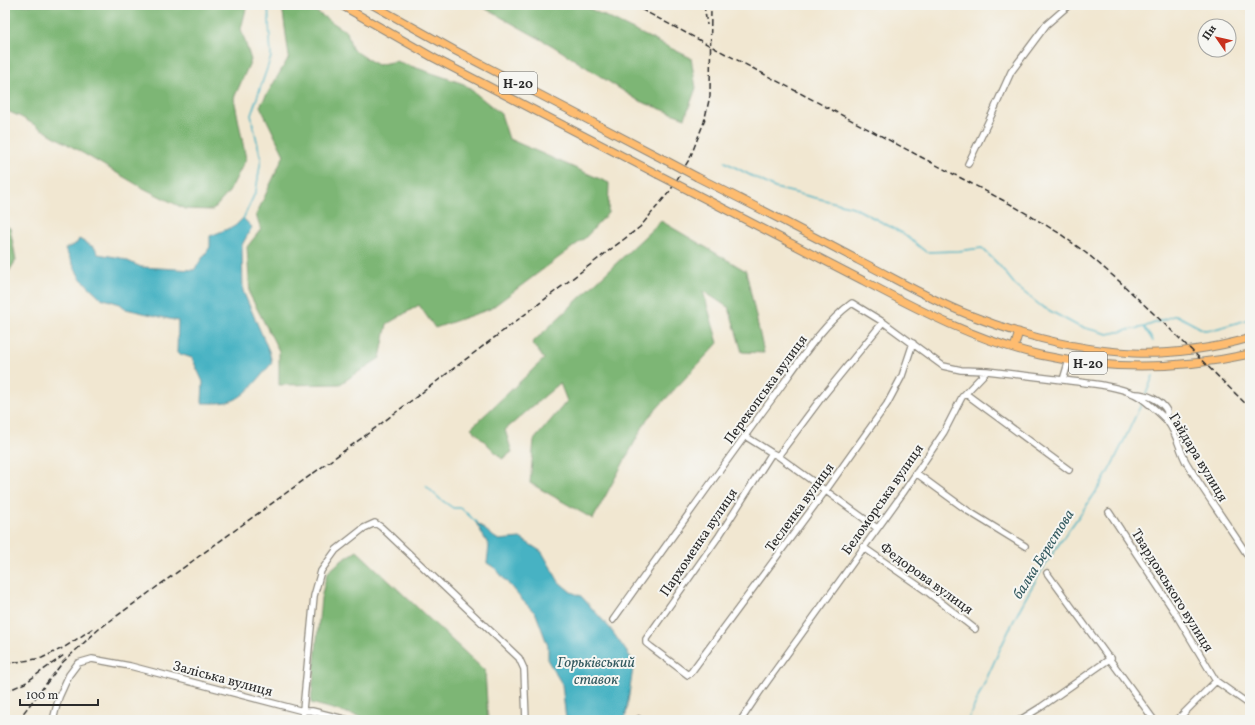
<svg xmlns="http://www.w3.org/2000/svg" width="1255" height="725" font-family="Vollkorn,serif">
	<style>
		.forest { fill: #7db674; stroke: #547050 }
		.water { fill: #46b2c3; stroke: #386e77 }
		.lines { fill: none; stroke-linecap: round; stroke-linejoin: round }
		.stream { stroke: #46b2c3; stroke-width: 1.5 }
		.minor-casing { stroke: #8e897e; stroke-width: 8 }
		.major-casing { stroke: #8e897e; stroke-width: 9 }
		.minor { stroke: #fff; stroke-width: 5.5 }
		.major { stroke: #febc70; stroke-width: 7 }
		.rail { stroke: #2b2b2b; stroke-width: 1.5; stroke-dasharray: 6 3; stroke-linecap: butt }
		.major-bridge-casing { stroke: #8e897e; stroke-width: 9; stroke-linecap: butt }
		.major-bridge { stroke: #febc70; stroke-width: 7 }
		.labels { text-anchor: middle; stroke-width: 4; stroke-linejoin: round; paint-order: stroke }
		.shield { fill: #f6f6f2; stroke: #686867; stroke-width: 1 }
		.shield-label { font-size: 13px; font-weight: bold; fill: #2b2b2b }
		.street-label { font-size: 14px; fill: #2b2b2b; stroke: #f6f6f2 }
		.water-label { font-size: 15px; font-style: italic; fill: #345a60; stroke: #f6f6f2 }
	</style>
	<rect width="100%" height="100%" fill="#f6f6f2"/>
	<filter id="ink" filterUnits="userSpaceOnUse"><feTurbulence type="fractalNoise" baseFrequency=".025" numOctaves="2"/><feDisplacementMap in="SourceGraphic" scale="8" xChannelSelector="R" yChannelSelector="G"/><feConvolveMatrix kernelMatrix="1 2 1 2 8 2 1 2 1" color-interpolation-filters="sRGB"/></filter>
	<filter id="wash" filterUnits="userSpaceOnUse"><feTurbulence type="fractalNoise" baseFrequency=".012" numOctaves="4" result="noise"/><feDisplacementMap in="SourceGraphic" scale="16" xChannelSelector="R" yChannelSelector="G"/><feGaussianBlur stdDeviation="0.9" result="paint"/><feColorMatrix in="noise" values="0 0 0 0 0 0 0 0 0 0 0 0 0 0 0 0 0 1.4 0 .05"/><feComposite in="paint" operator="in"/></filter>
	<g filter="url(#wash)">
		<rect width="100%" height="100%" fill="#f1e7d1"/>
		<path class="forest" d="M 5,5 L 247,5 L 241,29 L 251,60 L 234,98 L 246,159 L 229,192 L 213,210 L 185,209 L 141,187 L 21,117 L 5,110 Z
			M 282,5 L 315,11 L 347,32 L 352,49 L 377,65 L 396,61 L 464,84 L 501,114 L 509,139 L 609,183 L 608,213 L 585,238 L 490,309 L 435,328 L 419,305 L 387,324 L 380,358 L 340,384 L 279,385 L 279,351 L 250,295 L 247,247 L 261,229 L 256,215 L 284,155 L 260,106 L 289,57 Z
			M 479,5 L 582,5 L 691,58 L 696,88 L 685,118 L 639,101 L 553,46 Z
			M 661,221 L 746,271 L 764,353 L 742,352 L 729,308 L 703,291 L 718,343 L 647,419 L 593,519 L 530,483 L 534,440 L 567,401 L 560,383 L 505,430 L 512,452 L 502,459 L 471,428 L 544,359 L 532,343 Z
			M 5,225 L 10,228 L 16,260 L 5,278 Z
			M 357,551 L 485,671 L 488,720 L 373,720 L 311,703 L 321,598 L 327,573 L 341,561 Z"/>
		<path class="water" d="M 243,218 L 252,227 L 242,245 L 243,291 L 269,351 L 272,363 C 261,375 251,391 236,399 C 227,404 212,403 202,403 L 203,382 L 192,358 L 177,353 L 178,321 L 126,309 L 120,304 L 101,298 L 80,278 L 65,249 L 77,243 L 79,239 L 95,248 L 98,254 L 121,258 L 141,267 L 194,270 L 210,247 L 210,236 L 235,226 Z
			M 475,521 L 494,537 L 499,540 L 520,538 L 542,552 L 559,582 L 571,592 L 581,596 L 609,627 L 634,662 L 625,720 L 566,720 L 562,684 L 548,661 L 548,646 L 536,614 L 523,601 L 495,568 L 487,563 L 489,546 Z"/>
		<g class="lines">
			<path class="stream" d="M 725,162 L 775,188 L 853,207 L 904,234 L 926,252 L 958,251 L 982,248 L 999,265 L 1016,286 L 1041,306 L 1078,326 L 1108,334 L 1144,327 L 1176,315 L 1204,330 L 1215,329 L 1250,319
				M 243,219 L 256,191 L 261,159 L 251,115 L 271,57 L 268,5
				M 1144,327 L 1153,341
				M 1146,394 L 1153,376
				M 426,486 L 440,499 L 453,508 L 461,508 L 477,523
				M 968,720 C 992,667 1015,611 1047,562 C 1064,535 1084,511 1101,484 C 1117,459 1128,430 1142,403"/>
		</g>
	</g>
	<g filter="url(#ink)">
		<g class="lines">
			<defs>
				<path id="minor" d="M 968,164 L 992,114 L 1011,72 L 1046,25 L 1069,5
					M 1063,380 C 1084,383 1115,385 1134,394 C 1142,397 1162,415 1167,421 C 1177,433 1179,449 1186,462 C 1206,495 1229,526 1250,559
					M 966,394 L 1069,470
					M 1135,394 C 1147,394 1161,400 1167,411 L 1167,421
					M 745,436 L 772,453 L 778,456 L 877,528
					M 772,453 L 719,536 L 646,639 L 646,643 L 651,647 L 688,675 L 692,671 L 826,490 L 887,404 L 902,376 L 913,343
					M 778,456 L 819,401 L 883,322
					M 916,473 L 968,511 L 1025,546
					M 1109,512 L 1174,611 L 1216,681
					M 863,547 L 929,593 L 975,629
					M 1047,573 L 1154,720
					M 613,620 C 665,547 716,475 769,403 C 794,370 819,327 852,303 L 883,322 L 943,366 L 961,370 L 987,371
					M 639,719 L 641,720
					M 53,720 L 59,697 L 69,675 L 78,663 L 92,659 L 130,666 L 303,711 L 312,711 L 348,720
					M 302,720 L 314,596 L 321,571 L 336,550 L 364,528 L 375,523 L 381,527 L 519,658 L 524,669 L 526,720
					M 741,720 L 759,693 L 903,493 L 944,432 L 962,397 L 987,371 L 1063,380 L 1069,360
					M 1020,720 L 1041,707 L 1111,658
					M 1177,720 L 1216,681 L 1250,705"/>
				<path id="major" d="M 341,5 L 434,58 L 657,174
					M 373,5 L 454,50 L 665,160
					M 697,177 C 751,204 805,232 858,260 C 894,278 929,299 967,314 C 1019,335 1077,350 1133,353 C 1169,355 1216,348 1250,338
					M 690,191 C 748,221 805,251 862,280 C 919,310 977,341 1040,355 C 1108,370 1181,369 1250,354
					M 1014,348 L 1019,332"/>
			</defs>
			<use href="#minor" class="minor-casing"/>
			<use href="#major" class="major-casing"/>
			<use href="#minor" class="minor"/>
			<use href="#major" class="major"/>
			<path class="rail" d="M 633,5 L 1012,205 L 1059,233 L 1090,256 L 1119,281 L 1171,330 L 1250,408
				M 704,5 L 707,25
				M 5,664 L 42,658 L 65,647 L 95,627
				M 5,692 L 25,683 L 64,655
				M 18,720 L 63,662 L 99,629 L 370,432 L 640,227 L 670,191 L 690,158 L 704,122 L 710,96 L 711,5"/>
			<defs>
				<path id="major-bridge" d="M 665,160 L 697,177
					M 657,174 L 690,191"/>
			</defs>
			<use href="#major-bridge" class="major-bridge-casing"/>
			<use href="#major-bridge" class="major-bridge"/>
		</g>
	</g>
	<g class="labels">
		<g class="shield">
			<rect x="499" y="72" width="38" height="22" rx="3"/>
			<rect x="1069" y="352" width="38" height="22" rx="3"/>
		</g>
		<g class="shield-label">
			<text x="518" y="88">Н-20</text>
			<text x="1088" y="368">Н-20</text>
		</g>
		<g class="street-label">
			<text transform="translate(765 389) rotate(-54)" y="5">Перекопська вулиця</text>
			<text transform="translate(1199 457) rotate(59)" y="5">Гайдара вулиця</text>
			<text transform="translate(882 499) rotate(-55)" y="5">Беломорська вулиця</text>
			<text transform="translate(799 507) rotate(-54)" y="5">Тесленка вулиця</text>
			<text transform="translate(698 542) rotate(-56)" y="5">Пархоменка вулиця</text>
			<text transform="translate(927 578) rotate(36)" y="5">Федорова вулиця</text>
			<text transform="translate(1173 590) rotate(58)" y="5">Твардовського вулиця</text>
			<text transform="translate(223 678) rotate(15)" y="5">Заліська вулиця</text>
		</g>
		<g class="water-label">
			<text transform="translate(1043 554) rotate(-58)" y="5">балка Берестова</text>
			<text x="596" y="667">Горьківський<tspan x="596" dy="17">ставок</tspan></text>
		</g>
	</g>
	<rect width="1255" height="725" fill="none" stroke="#f6f6f2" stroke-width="20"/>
	<g transform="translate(1217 38) rotate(304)"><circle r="19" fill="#f6f6f2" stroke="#a5a5a2"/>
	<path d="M0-3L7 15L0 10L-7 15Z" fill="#c8321e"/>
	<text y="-6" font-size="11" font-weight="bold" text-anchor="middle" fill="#2b2b2b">Пн</text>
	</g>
	<path d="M20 699v6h78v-6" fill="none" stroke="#2b2b2b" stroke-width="2"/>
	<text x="26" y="699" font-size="12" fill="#2b2b2b" stroke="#f6f6f2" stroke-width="3" paint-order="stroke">100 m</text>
</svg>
